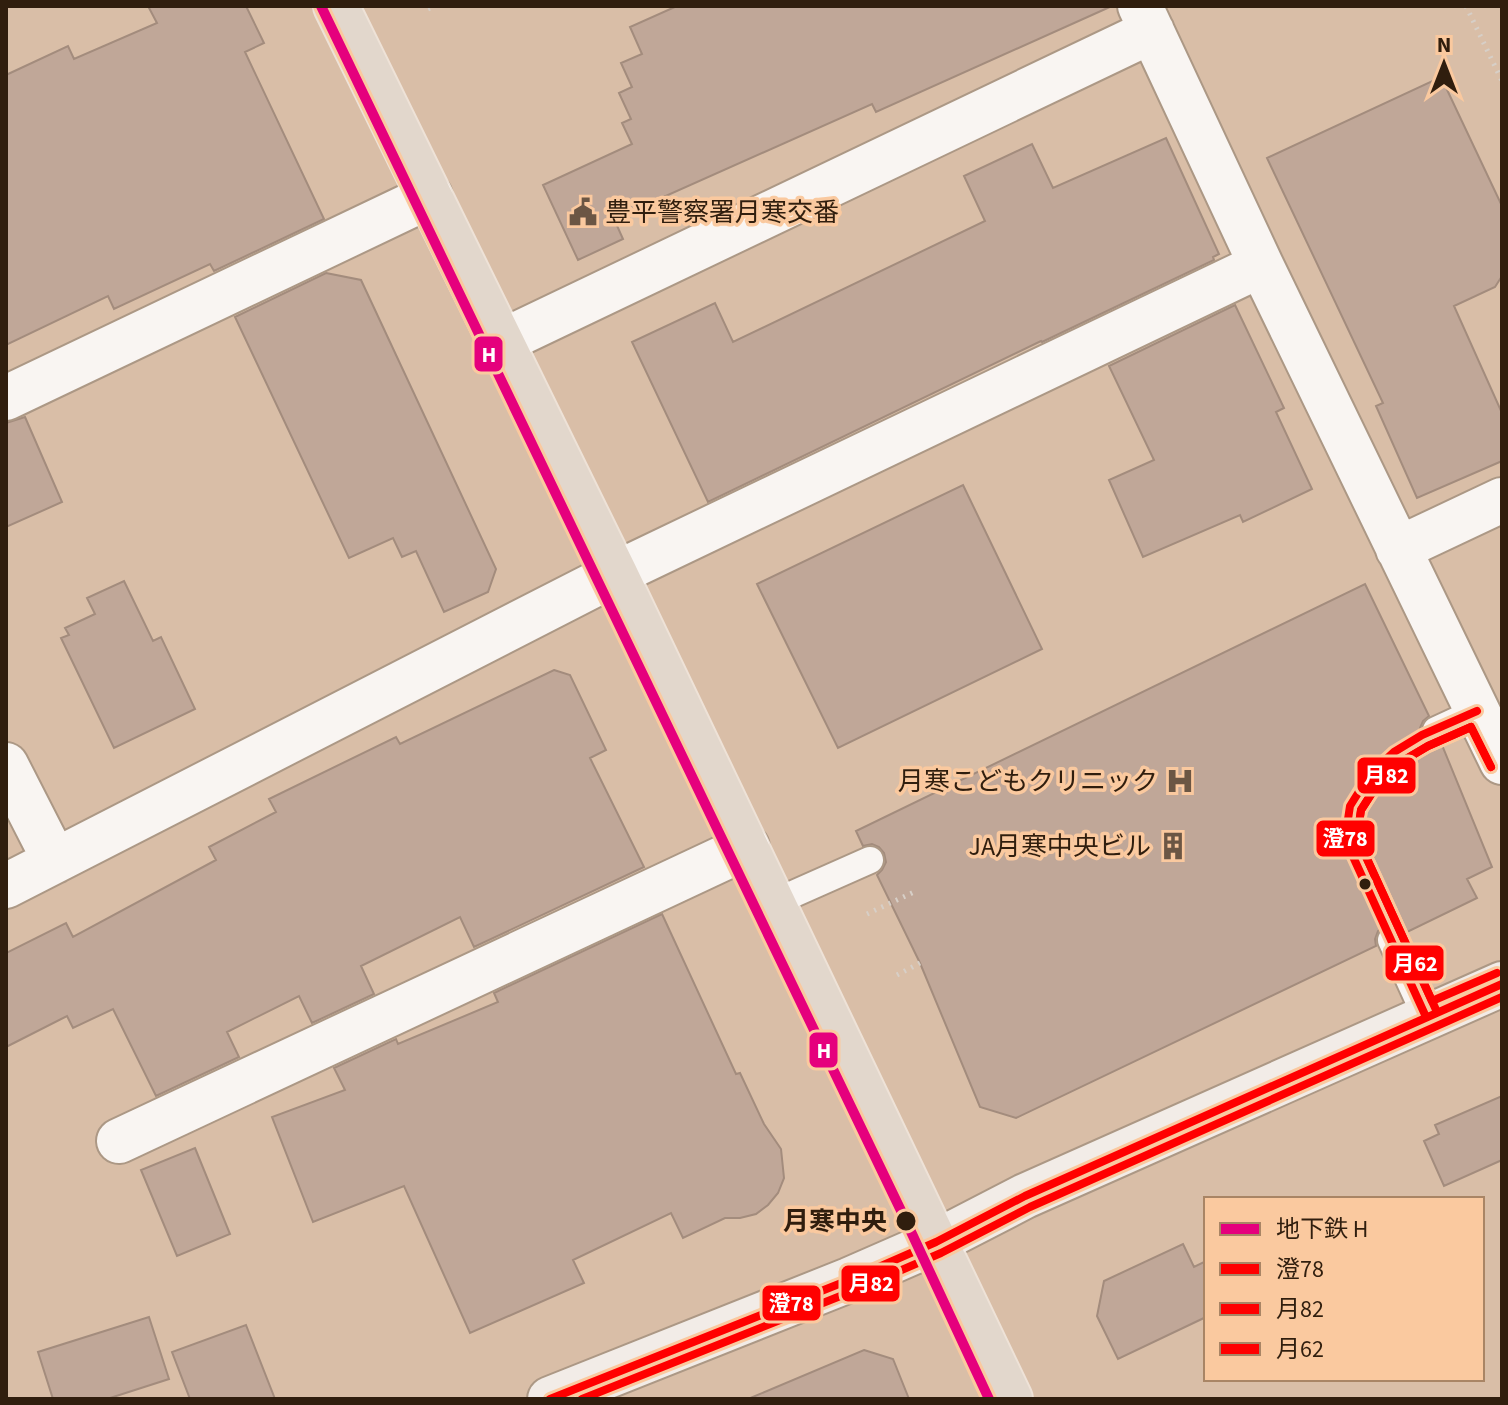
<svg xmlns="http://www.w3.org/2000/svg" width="1508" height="1405" font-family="'Source Sans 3','Noto Sans JP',sans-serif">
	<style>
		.building { fill: #c0a798; stroke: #a38c7d; stroke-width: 2 }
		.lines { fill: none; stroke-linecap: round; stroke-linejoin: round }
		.lane-casing { stroke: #ac9885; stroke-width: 30 }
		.street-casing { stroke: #ac9885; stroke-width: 48 }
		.secondary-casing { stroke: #ac9885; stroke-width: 48 }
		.highway-casing { stroke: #eee2d7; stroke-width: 48 }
		.path { stroke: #d7cfc7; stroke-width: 5; stroke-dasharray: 2 6; stroke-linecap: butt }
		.lane { stroke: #f9f5f2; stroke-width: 26 }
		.street { stroke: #f9f5f2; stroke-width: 44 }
		.secondary { stroke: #f2ece7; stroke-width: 44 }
		.highway { stroke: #e2d7cc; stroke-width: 44 }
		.bus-1-casing { stroke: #fac99f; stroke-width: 14 }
		.bus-2-casing { stroke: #fac99f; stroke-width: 14 }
		.bus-3-casing { stroke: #fac99f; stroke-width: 14 }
		.bus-1 { stroke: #f00; stroke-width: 8 }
		.bus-2 { stroke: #f00; stroke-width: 8 }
		.bus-3 { stroke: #f00; stroke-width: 8 }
		.metro-1-casing { stroke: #fac99f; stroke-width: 16 }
		.metro-1 { stroke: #e5007d; stroke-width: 10 }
		.bus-dot { fill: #301e0e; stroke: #fac99f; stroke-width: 3 }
		.labels { text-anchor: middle; stroke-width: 7; stroke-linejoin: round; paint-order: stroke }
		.poi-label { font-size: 26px; fill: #301e0e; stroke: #fac99f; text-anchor: end }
		.stop-label { font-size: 26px; font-weight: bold; fill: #301e0e; stroke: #fac99f; text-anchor: end }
		.line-badge { stroke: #fac99f; stroke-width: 3 }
		.badge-label { font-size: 22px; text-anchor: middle; font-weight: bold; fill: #fff }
	</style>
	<rect width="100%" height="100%" fill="#d9bea7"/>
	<path class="building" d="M 148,6 L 246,6 L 264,43 L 245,52 L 324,219 L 214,271 L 210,264 L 114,309 L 108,296 L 6,345 L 6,75 L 68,46 L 74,59 L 157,23 Z
		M 677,6 L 1112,6 L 876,112 L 872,104 L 614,219 L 623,239 L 578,260 L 543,185 L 632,144 L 622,123 L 631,119 L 619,93 L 632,87 L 621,63 L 642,54 L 630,27 Z
		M 1441,77 L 1502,206 L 1502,276 L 1495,287 L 1454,306 L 1502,413 L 1502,461 L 1417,498 L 1376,406 L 1383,403 L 1267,158 Z
		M 1166,138 L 1219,254 L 1213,257 L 1214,260 L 1042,342 L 1041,341 L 708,502 L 632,342 L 715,303 L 733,342 L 985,221 L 964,176 L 1032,144 L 1053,188 Z
		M 326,273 L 361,280 L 496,569 L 488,592 L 444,612 L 416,551 L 402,557 L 393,538 L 349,558 L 235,317 Z
		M 1235,305 L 1284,408 L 1276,412 L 1312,489 L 1243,522 L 1240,515 L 1143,557 L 1109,480 L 1154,460 L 1109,366 Z
		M 25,417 L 62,502 L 6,527 L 6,423 Z
		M 963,485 L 1042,649 L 838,748 L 757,584 Z
		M 124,581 L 153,641 L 161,637 L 195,709 L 114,748 L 61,638 L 69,635 L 65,628 L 95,614 L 87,598 Z
		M 1365,584 L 1429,716 L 1423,721 L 1420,728 L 1421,736 L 1427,743 L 1435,746 L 1442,745 L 1492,867 L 1467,879 L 1477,898 L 1405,933 L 1400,927 L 1393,924 L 1384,926 L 1378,931 L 1375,939 L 1376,946 L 1016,1118 L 980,1107 L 920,963 L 877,875 L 882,870 L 886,862 L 884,853 L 879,847 L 872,844 L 863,846 L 856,831 Z
		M 554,670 L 570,675 L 606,750 L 590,758 L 644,867 L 474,947 L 460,917 L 361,966 L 374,994 L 312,1023 L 299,996 L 227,1032 L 239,1057 L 156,1096 L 113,1009 L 73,1028 L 67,1016 L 6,1047 L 6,953 L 66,923 L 73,937 L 216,860 L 209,847 L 276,812 L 269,799 L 396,737 L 400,744 Z
		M 662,914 L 736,1074 L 740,1073 L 764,1124 L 781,1149 L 784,1178 L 778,1193 L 768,1205 L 756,1214 L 740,1218 L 725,1218 L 683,1238 L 671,1213 L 573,1260 L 584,1283 L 470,1333 L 404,1186 L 313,1222 L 272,1117 L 345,1090 L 334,1068 L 396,1039 L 398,1044 L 498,1002 L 494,993 Z
		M 1502,1096 L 1502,1160 L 1444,1186 L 1424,1141 L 1439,1134 L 1435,1125 Z
		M 195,1148 L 230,1234 L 177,1256 L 141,1170 Z
		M 1183,1244 L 1194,1267 L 1206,1261 L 1206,1317 L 1118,1359 L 1097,1316 L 1104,1281 Z
		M 149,1317 L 169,1379 L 107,1399 L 53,1399 L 38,1352 Z
		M 246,1325 L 275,1399 L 190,1399 L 172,1352 Z
		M 864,1350 L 893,1359 L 909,1399 L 748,1399 Z"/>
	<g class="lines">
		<defs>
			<path id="lane" d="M 1436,730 L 1477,711
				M 773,903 L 870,860
				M 1391,940 L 1426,1017"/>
			<path id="street" d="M 1140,6 L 1261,265 L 1502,762
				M 501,342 L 1152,31
				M 6,398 L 430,196
				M 1398,549 L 1502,500
				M 6,765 L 55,861
				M 6,886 L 615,574 L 1261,265
				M 119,1141 L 747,847"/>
			<path id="secondary" d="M 550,1399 L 849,1280 L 936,1242 L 1025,1196 L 1502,984"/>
			<path id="highway" d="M 336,6 L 615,574 L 1010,1399"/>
		</defs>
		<use href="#lane" class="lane-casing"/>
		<use href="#street" class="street-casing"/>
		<use href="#secondary" class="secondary-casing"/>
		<use href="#highway" class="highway-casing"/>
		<path class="path" d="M 1466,6 L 1502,81
			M 428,9 L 435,6
			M 867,914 L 914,892
			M 897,975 L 920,963"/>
		<use href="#lane" class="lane"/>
		<use href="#street" class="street"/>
		<use href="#secondary" class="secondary"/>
		<use href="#highway" class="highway"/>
		<defs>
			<path id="bus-1" d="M 1426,1017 L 1345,839 L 1350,806 L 1370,774 L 1394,752 L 1422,735 L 1477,711
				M 550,1399 L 849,1280 L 936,1242 L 1025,1196 L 1502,984"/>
			<path id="bus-2" d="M 1437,1012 L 1357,837 L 1361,810 L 1379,782 L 1401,762 L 1428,746 L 1471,727 L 1491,767
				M 582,1399 L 853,1291 L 941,1253 L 1030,1207 L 1502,997"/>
			<path id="bus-3" d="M 1491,767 L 1471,727 L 1428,746 L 1401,762 L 1379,782 L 1361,810 L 1357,837 L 1432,1001 L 1497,973"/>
		</defs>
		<use href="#bus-1" class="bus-1-casing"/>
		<use href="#bus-2" class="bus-2-casing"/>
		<use href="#bus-3" class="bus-3-casing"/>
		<use href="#bus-1" class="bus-1"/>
		<use href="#bus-2" class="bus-2"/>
		<use href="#bus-3" class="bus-3"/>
		<defs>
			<path id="metro-1" d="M 321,6 L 906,1221 L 989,1399"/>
		</defs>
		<use href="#metro-1" class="metro-1-casing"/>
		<use href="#metro-1" class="metro-1"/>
	</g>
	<defs>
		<symbol id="civic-bare" viewBox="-9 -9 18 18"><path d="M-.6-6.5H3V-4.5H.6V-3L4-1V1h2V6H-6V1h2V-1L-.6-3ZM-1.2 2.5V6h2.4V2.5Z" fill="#6b5644" stroke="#fac99f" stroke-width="2.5" paint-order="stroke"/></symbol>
		<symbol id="hospital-bare" viewBox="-9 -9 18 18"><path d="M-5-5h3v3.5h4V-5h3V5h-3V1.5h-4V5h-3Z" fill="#6b5644" stroke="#fac99f" stroke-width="2.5" paint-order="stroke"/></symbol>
		<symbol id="building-bare" viewBox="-9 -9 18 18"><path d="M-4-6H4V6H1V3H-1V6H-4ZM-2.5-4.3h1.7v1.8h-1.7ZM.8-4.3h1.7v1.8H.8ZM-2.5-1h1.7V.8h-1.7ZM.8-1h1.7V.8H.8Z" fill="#6b5644" stroke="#fac99f" stroke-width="2.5" paint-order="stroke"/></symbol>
	</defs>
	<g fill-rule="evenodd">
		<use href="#civic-bare" x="563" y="192" width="40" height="40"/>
		<use href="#hospital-bare" x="1160" y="761" width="40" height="40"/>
		<use href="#building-bare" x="1153" y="826" width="40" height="40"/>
	</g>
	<g class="bus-dot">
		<circle cx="1365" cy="884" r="7"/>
		<circle cx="906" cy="1221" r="11"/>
	</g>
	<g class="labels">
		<g class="poi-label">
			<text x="605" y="221" text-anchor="start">豊平警察署月寒交番</text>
			<text x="1158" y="790">月寒こどもクリニック</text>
			<text x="1151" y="855">JA月寒中央ビル</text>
		</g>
		<g class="stop-label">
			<text x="887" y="1230">月寒中央</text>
		</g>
	</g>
	<g class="line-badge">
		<rect x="473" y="335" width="31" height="38" rx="8" fill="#e5007d"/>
		<rect x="1356" y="756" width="61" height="39" rx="8" fill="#f00"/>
		<rect x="1315" y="819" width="61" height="39" rx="8" fill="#f00"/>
		<rect x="1384" y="944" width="61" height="38" rx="8" fill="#f00"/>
		<rect x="808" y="1031" width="31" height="38" rx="8" fill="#e5007d"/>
		<rect x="840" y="1264" width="61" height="39" rx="8" fill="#f00"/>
		<rect x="761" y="1284" width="61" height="38" rx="8" fill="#f00"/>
	</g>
	<g class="badge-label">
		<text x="489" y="362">H</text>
		<text x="1386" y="783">月82</text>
		<text x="1345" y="846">澄78</text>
		<text x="1415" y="971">月62</text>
		<text x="824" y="1058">H</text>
		<text x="871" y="1291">月82</text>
		<text x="791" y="1311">澄78</text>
	</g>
	<rect width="1508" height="1405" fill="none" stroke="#301e0e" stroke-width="16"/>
	<rect x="1204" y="1197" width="280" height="184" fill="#fac99f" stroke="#a98565" stroke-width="2"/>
	<rect x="1220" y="1223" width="40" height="12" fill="#e5007d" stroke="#a98565" stroke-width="2"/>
	<text x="1276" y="1237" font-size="24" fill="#301e0e">地下鉄 H</text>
	<rect x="1220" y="1263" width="40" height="12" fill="#ff0000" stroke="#a98565" stroke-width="2"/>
	<text x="1276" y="1277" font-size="24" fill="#301e0e">澄78</text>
	<rect x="1220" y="1303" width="40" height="12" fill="#ff0000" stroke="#a98565" stroke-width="2"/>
	<text x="1276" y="1317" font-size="24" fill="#301e0e">月82</text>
	<rect x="1220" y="1343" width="40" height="12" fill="#ff0000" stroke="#a98565" stroke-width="2"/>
	<text x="1276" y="1357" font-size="24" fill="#301e0e">月62</text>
	<g transform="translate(1444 64)" stroke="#fac99f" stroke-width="6" paint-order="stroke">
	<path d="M0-6L14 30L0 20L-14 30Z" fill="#301e0e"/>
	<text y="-12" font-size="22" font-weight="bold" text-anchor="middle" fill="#301e0e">N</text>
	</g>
</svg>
